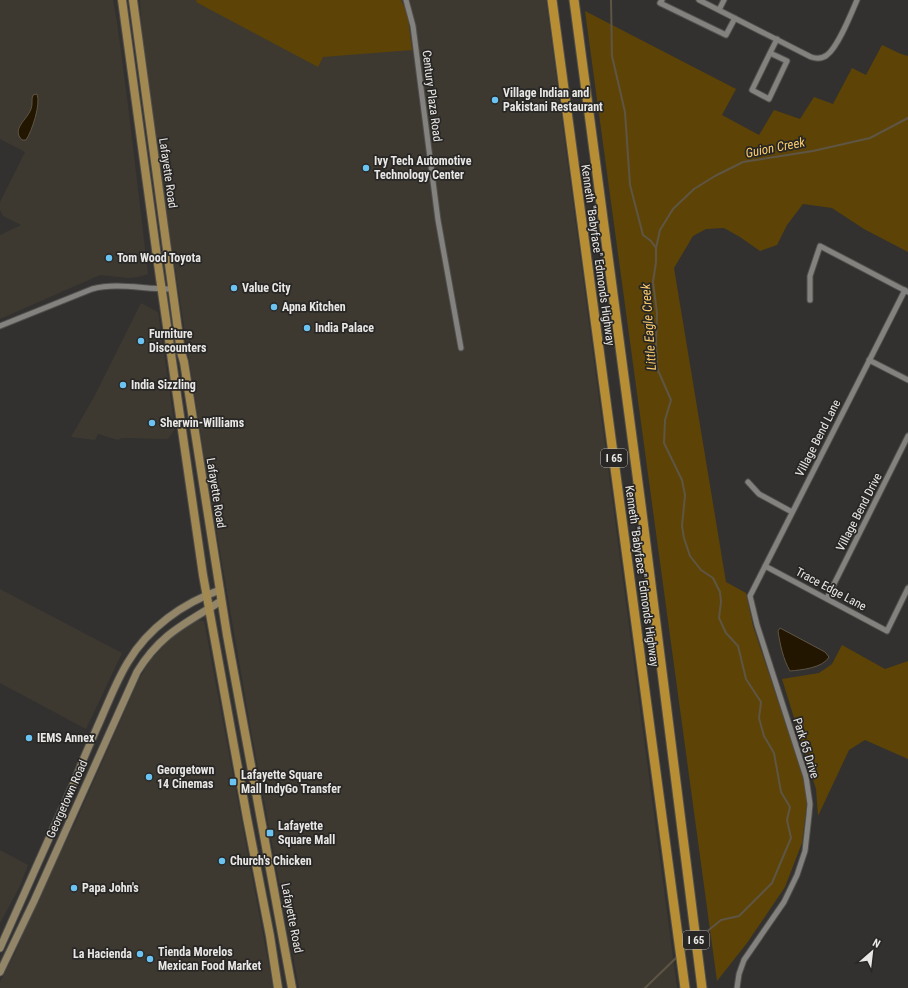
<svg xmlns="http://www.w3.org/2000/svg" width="908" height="988" font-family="'Roboto Condensed',sans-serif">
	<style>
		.built { fill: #3d3931 }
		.green { fill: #5d4406 }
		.water { fill: #231600; stroke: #5e5545 }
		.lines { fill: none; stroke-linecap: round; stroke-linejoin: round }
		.stream { stroke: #5e5545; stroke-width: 2 }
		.minor-casing { stroke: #504f4d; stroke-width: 7 }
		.secondary-casing { stroke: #504f4d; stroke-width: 9 }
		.primary-casing { stroke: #504f4d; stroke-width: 10 }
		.motorway-casing { stroke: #504f4d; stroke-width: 11 }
		.minor { stroke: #83827f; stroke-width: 5 }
		.secondary { stroke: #938668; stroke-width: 7 }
		.primary { stroke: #a28952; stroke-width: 8 }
		.motorway { stroke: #b78e34; stroke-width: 9 }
		.poi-dot { fill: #6bc3f2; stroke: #282725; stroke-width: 1.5 }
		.labels { text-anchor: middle; stroke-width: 3.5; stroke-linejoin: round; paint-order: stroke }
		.shield { fill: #282725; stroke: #aeadab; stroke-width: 1 }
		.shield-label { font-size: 11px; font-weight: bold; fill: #e8e7e5 }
		.poi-label { font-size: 12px; font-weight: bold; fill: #e8e7e5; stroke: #282725; text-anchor: start }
		.street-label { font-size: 12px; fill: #e8e7e5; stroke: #282725 }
		.water-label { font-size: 13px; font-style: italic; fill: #f9cb6c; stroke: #282725 }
	</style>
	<rect width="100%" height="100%" fill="#32312f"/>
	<path class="built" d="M 0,0 L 113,0 L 117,22 L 129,113 L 148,274 L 139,277 L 128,278 L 100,275 L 0,319 L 0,235 L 21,225 L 3,216 L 0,210 L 0,202 L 25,152 L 0,139 Z
		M 140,0 L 546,0 L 677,988 L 299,988 L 250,725 L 209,488 L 161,177 L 142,35 Z
		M 141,303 L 158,312 L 175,429 L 168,439 L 122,438 L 118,440 L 98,434 L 95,440 L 71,437 L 94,397 Z
		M 0,589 L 122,653 L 86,729 L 0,683 Z
		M 197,620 L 204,621 L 273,988 L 0,988 L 0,982 L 15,953 L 42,889 L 77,819 L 139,679 L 150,661 L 162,647 L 173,636 Z
		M 0,850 L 28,865 L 19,888 L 0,923 Z"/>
	<path class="green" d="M 197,0 L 401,0 L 407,12 L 412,50 L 323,57 L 318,67 L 196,2 Z
		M 585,11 L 736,89 L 722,115 L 759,135 L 774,110 L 800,119 L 814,97 L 833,104 L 852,68 L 866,75 L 882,45 L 901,54 L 908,56 L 908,252 L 864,229 L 832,208 L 803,204 L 787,225 L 777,245 L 760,251 L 740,237 L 724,228 L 706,229 L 693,236 L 674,268 L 726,582 L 746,593 L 753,626 L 805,782 L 807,802 L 802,843 L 785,887 L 747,943 L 717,981 Z
		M 842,645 L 885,669 L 908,661 L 908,759 L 865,740 L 849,750 L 818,816 L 816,789 L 782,679 L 819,673 L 832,664 Z"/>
	<path class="water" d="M 37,94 C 41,104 32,131 26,140 L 22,140 C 11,129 27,120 31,109 C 33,104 31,100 33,95 Z
		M 780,628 L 825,652 L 829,657 C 823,668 801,670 790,671 C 783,659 780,644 778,631 Z"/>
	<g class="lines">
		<path class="stream" d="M 611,0 L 612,56 L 625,112 L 630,185 L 643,235 L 651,241 L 656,248 L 656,262 L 653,282 L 657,313 L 656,343 L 657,368 L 671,400 L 665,420 L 664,443 L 682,480 L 685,495 L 682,526 L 684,538 L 690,556 L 701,570 L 713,578 L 720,592 L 721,602 L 719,618 L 726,633 L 738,646 L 746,679 L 761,702 L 759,718 L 764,736 L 774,753 L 781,792 L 790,807 L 787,820 L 791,838 L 772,883 L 739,916 L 721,920 L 698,939
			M 656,248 L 660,230 L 673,209 L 694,189 L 715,176 L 743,162 L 813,151 L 870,138 L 908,118
			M 683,952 L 693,943
			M 645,988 L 678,956"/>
		<defs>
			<path id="minor" d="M 406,0 L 413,26 L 438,220 L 461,348
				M 662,0 L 660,3 L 726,35 L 735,18
				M 699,0 L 811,57 C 817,59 822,59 827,55 C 838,47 851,14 857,0
				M 719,10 L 724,0
				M 770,53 L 787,61 L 769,99 L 752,90 Z
				M 770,53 L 777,39
				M 810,300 L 810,276 L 820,246 L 908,292
				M 0,326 L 92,289 C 118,282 146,290 173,289
				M 869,360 L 908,380
				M 748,482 L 759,494 L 792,512
				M 765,566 L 887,631 L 908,588
				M 827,598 L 908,436
				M 737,988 L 739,974 L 744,960 L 784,902 L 797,875 L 805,851 L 809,815 L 810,804 L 806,777 L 757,625 L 750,596 L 905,290"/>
			<path id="secondary" d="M 0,948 L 76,778 C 84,756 94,735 103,714 C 111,696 118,678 128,662 C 148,628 183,603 220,590
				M 0,972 L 34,901 L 137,672 C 161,633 185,624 221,601"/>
			<path id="primary" d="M 122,0 L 158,264 L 203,575 L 247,818 L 270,936 L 278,988
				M 133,0 L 181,352 L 184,362 L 227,635 L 292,988"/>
			<path id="motorway" d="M 552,0 L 685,988
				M 574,0 L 641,505 L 702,988"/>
		</defs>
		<use href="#minor" class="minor-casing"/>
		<use href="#secondary" class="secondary-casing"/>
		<use href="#primary" class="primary-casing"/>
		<use href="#motorway" class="motorway-casing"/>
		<use href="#minor" class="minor"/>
		<use href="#secondary" class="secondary"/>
		<use href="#primary" class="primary"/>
		<use href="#motorway" class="motorway"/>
	</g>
	<g class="poi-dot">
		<circle cx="495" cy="100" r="4"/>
		<circle cx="366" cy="168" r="4"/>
		<circle cx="109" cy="258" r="4"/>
		<circle cx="234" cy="288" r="4"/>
		<circle cx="274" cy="307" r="4"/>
		<circle cx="307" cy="328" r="4"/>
		<circle cx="141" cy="341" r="4"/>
		<circle cx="123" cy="385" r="4"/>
		<circle cx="152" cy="423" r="4"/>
		<circle cx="29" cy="738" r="4"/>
		<circle cx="149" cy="777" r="4"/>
		<rect x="229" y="778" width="8" height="8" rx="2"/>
		<rect x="266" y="829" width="8" height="8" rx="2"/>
		<circle cx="222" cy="861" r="4"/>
		<circle cx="74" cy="888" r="4"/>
		<circle cx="140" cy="954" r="4"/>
		<circle cx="150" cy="959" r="4"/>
	</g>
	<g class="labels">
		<g class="shield">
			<rect x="601" y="449" width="26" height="18" rx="3"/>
			<rect x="683" y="931" width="26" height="18" rx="3"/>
		</g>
		<g class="shield-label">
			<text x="614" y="462">I 65</text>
			<text x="696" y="944">I 65</text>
		</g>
		<g class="poi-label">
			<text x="503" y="97">Village Indian and<tspan x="503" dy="14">Pakistani Restaurant</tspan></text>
			<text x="374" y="165">Ivy Tech Automotive<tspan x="374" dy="14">Technology Center</tspan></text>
			<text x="117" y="262">Tom Wood Toyota</text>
			<text x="242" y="292">Value City</text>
			<text x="282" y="311">Apna Kitchen</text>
			<text x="315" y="332">India Palace</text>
			<text x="149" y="338">Furniture<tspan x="149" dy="14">Discounters</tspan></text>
			<text x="131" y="389">India Sizzling</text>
			<text x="160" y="427">Sherwin-Williams</text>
			<text x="37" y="742">IEMS Annex</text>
			<text x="157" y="774">Georgetown<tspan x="157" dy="14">14 Cinemas</tspan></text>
			<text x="241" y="779">Lafayette Square<tspan x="241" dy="14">Mall IndyGo Transfer</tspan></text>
			<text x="278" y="830">Lafayette<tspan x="278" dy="14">Square Mall</tspan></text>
			<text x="230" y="865">Church's Chicken</text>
			<text x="82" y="892">Papa John's</text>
			<text x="158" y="956">Tienda Morelos<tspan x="158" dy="14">Mexican Food Market</tspan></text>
			<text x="132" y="958" text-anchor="end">La Hacienda</text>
		</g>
		<g class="street-label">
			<text transform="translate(432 96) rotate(83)" y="4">Century Plaza Road</text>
			<text transform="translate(168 173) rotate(82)" y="4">Lafayette Road</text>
			<text transform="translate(598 255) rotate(82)" y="4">Kenneth "Babyface" Edmonds Highway</text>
			<text transform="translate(818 438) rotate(-63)" y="4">Village Bend Lane</text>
			<text transform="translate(216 493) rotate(81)" y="4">Lafayette Road</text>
			<text transform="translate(859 512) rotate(-63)" y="4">Village Bend Drive</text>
			<text transform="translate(642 576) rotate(82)" y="4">Kenneth "Babyface" Edmonds Highway</text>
			<text transform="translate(831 589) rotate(28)" y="4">Trace Edge Lane</text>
			<text transform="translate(806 748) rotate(73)" y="4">Park 65 Drive</text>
			<text transform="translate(67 799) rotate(-66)" y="4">Georgetown Road</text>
			<text transform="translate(292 918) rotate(79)" y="4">Lafayette Road</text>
		</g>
		<g class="water-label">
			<text transform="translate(775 147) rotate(-11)" y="5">Guion Creek</text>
			<text transform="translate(648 327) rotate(-94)" y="5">Little Eagle Creek</text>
		</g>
	</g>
	<g transform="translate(872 952) rotate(28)" stroke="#282725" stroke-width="3" paint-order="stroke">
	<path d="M0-3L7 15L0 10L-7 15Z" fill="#e8e7e5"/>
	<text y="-6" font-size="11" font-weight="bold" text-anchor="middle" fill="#e8e7e5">N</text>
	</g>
</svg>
